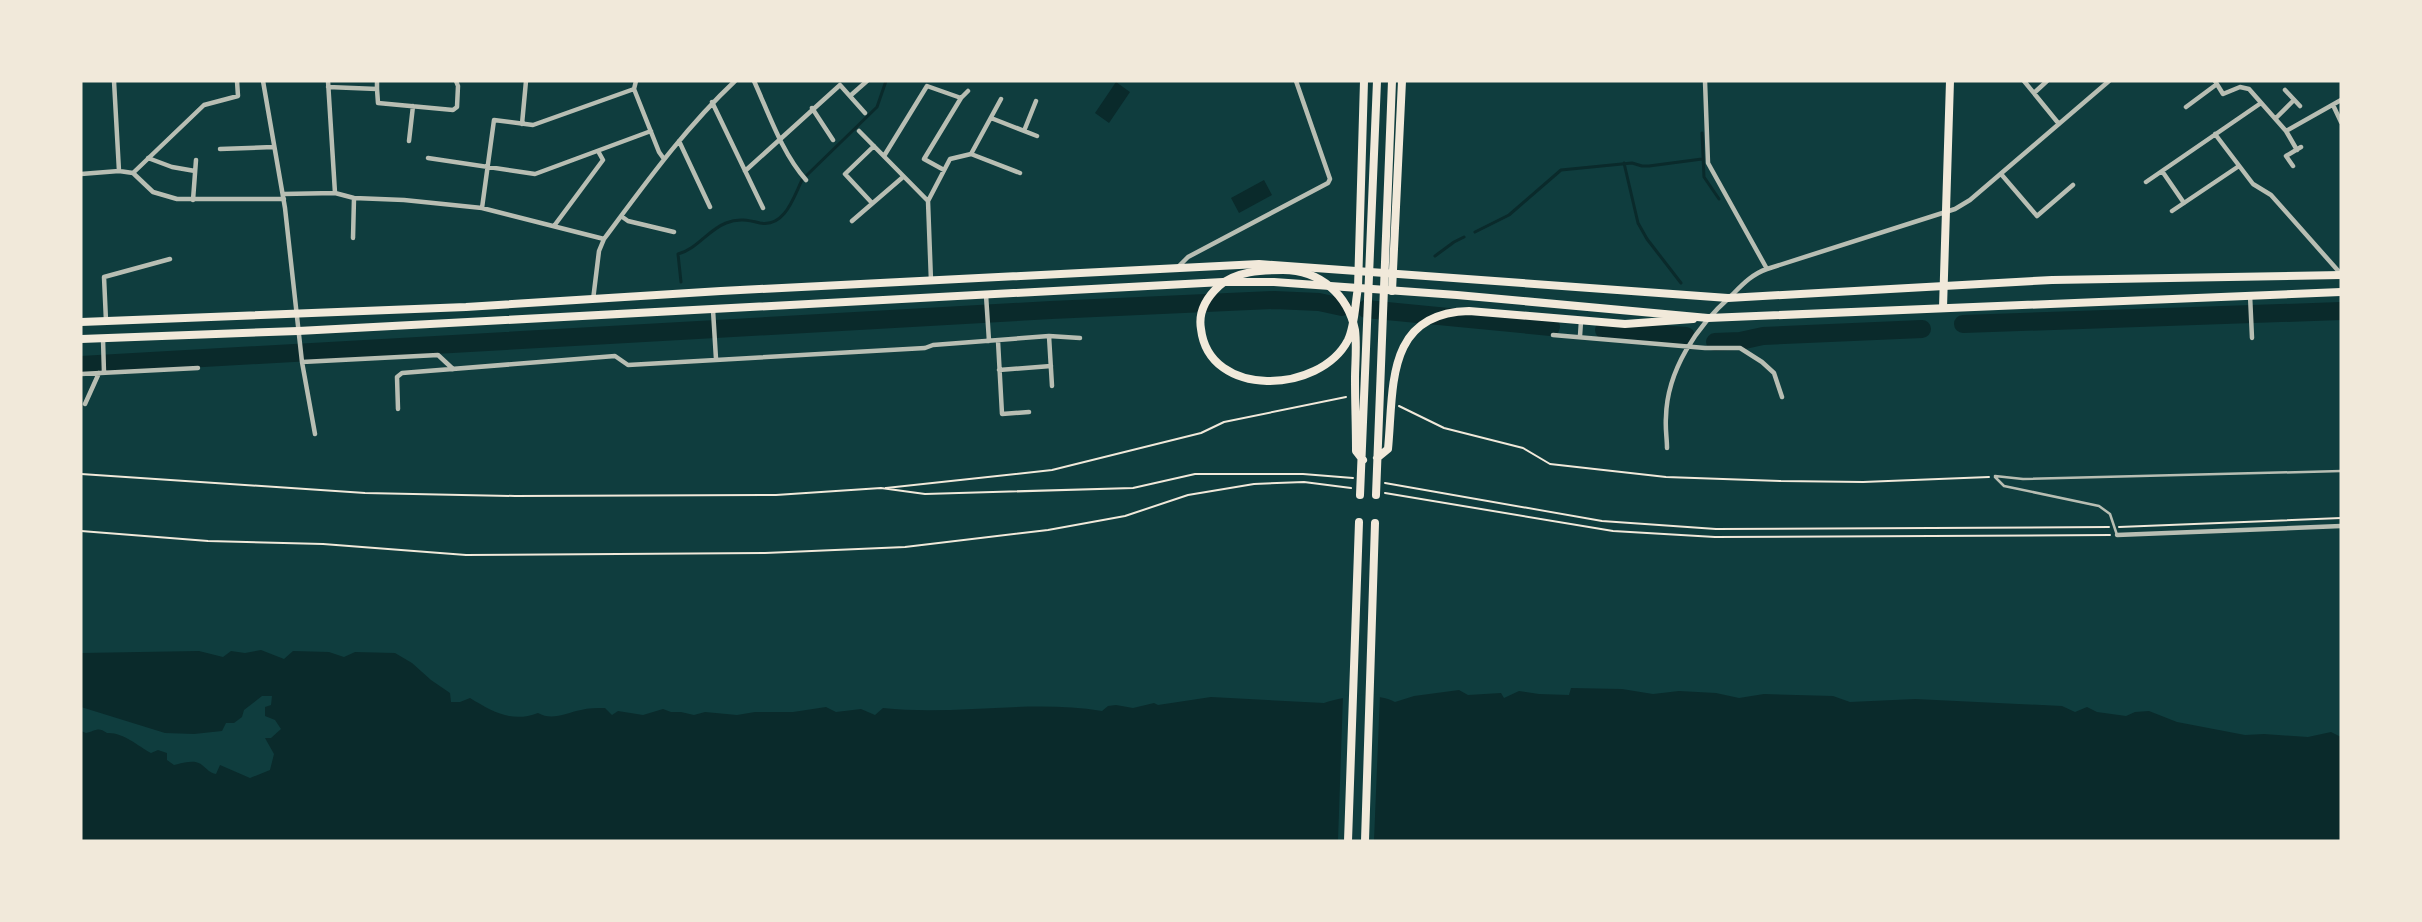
<svg xmlns="http://www.w3.org/2000/svg" width="2422" height="922" font-family="Quicksand,sans-serif">
	<style>
		.water { fill: #0a2a2b }
		.pier { fill: #0f3d3e }
		.lines { fill: none; stroke-linecap: round; stroke-linejoin: round }
		.stream { stroke: #0a2a2b; stroke-width: 3 }
		.river { stroke: #0a2a2b; stroke-width: 18 }
		.path { stroke: #f1e9da; stroke-width: 2 }
		.service { stroke: #b8beb3; stroke-width: 2.5 }
		.minor { stroke: #b8beb3; stroke-width: 4.5 }
		.primary { stroke: #f1e9da; stroke-width: 8 }
		.trunk { stroke: #f1e9da; stroke-width: 8 }
	</style>
	<rect width="100%" height="100%" fill="#0f3d3e"/>
	<path class="water" d="M 1116,82 L 1130,92 L 1109,123 L 1095,113 Z
		M 1264,180 L 1272,195 L 1239,213 L 1231,198 Z
		M 261,650 L 284,659 L 293,651 L 329,652 L 344,657 L 355,652 L 395,653 L 412,663 L 431,680 L 450,693 L 451,702 L 460,702 L 470,698 C 493,712 512,723 538,713 C 552,721 566,713 581,710 C 588,708 597,708 605,708 L 612,715 L 618,711 L 643,715 L 663,709 L 671,712 L 681,712 L 694,715 L 705,712 L 737,715 L 755,712 L 793,712 L 826,707 L 836,712 L 861,709 L 875,715 L 883,708 C 956,716 1029,699 1102,711 L 1108,706 L 1116,705 L 1133,708 L 1154,703 L 1158,705 L 1211,697 L 1324,703 C 1344,696 1377,692 1395,702 L 1414,696 L 1459,690 L 1468,695 L 1501,693 L 1504,698 L 1519,691 L 1539,694 L 1569,695 L 1571,688 L 1622,689 L 1653,694 L 1679,691 L 1716,693 L 1739,698 L 1764,694 L 1833,696 L 1850,702 L 1915,699 L 2062,706 L 2075,712 L 2087,707 L 2097,712 L 2126,716 L 2135,712 L 2149,711 L 2177,722 L 2245,735 L 2264,734 L 2308,737 L 2331,732 L 2341,737 L 2341,841 L 81,841 L 81,731 L 86,733 C 95,731 98,726 107,733 C 123,732 138,746 151,753 L 158,750 L 167,753 L 167,760 L 174,765 C 182,763 195,759 202,765 C 207,769 210,773 216,774 L 220,765 L 250,778 L 270,770 L 274,754 L 265,738 L 271,738 L 281,729 L 275,720 L 265,716 L 265,707 L 271,705 L 272,696 L 262,696 L 244,710 L 242,717 L 234,723 L 226,723 L 222,731 L 194,734 L 165,733 L 81,707 L 81,653 L 199,651 L 223,657 L 231,651 L 245,653 Z"/>
	<path class="pier" d="M 1380,694 L 1374,841 L 1338,841 L 1343,696 Z"/>
	<g class="lines">
		<path class="stream" d="M 1702,133 L 1704,177 L 1719,199
			M 1624,163 L 1638,223 L 1647,239 L 1681,283
			M 807,175 L 877,107 L 886,81
			M 1475,232 L 1509,215 L 1561,170 L 1632,163 L 1642,166 L 1649,166 L 1702,159
			M 1435,256 L 1454,242 L 1464,237
			M 681,282 L 678,254 C 697,249 708,230 726,223 C 738,218 748,220 760,223 C 785,228 794,196 802,180
			M 685,324 L 686,332
			M 726,329 L 730,321"/>
		<path class="river" d="M 1366,309 L 1551,327
			M 1963,324 L 2341,311
			M 1604,330 L 1686,336
			M 1715,342 L 1740,341 L 1763,336 L 1922,329
			M 81,365 L 1051,310 L 1274,300 L 1319,302 L 1342,307"/>
		<path class="path" d="M 1399,406 L 1444,428 L 1523,448 L 1550,464 L 1666,477 L 1781,481 L 1863,482 L 1989,477
			M 81,474 L 365,493 L 515,496 L 776,495 L 881,488 L 925,494 L 1133,488 L 1195,474 L 1303,474 L 1353,478
			M 1385,483 L 1602,521 L 1716,529 L 2109,527
			M 886,488 L 1052,470 L 1201,433 L 1224,422 L 1346,397
			M 1385,493 L 1613,531 L 1715,537 L 2110,535
			M 2119,527 L 2341,518
			M 81,531 L 208,541 L 323,544 L 466,555 L 765,553 L 905,547 L 1048,530 L 1125,516 L 1188,495 L 1254,484 L 1304,482 L 1351,488"/>
		<path class="service" d="M 1995,476 L 2023,479 L 2341,471
			M 1995,477 L 2004,486 L 2099,506 L 2110,514 L 2117,535"/>
		<path class="minor" d="M 114,81 L 119,171
			M 263,81 L 285,208 L 302,362 L 315,434
			M 328,81 L 335,193
			M 754,81 C 769,114 782,153 806,180
			M 1705,81 L 1708,163 L 1767,269
			M 2024,81 L 2059,124
			M 2215,81 L 2223,94 L 2240,87 L 2249,89 L 2286,131 L 2341,100
			M 328,87 L 377,89 L 377,81
			M 377,89 L 378,103 L 453,110 L 457,107 L 458,86 L 456,81
			M 634,89 L 636,81
			M 2285,90 L 2300,106
			M 2034,93 L 2047,81
			M 850,96 L 867,81
			M 712,102 L 763,208
			M 2333,105 L 2341,122
			M 2186,107 L 2217,84
			M 812,108 L 833,140
			M 991,118 L 1037,136
			M 2276,118 L 2294,100
			M 522,124 L 526,81
			M 859,131 L 928,201
			M 1024,131 L 1036,101
			M 2286,131 L 2297,150
			M 2215,134 L 2253,184 L 2271,195 L 2341,274
			M 409,141 L 413,106
			M 679,141 L 710,207
			M 220,149 L 273,147
			M 971,154 L 1001,99
			M 884,156 L 927,86 L 961,98
			M 148,158 L 172,167 L 195,171
			M 428,158 L 535,174 L 651,131
			M 2293,166 L 2286,156 L 2301,147
			M 944,170 L 924,159 L 961,98 L 968,91
			M 745,171 L 840,85 L 865,113
			M 2162,171 L 2184,203
			M 133,173 L 204,105 L 238,96 L 237,81
			M 81,174 L 119,171 L 133,173 L 153,192 L 177,199 L 284,199
			M 2001,174 L 2037,216 L 2073,185
			M 2146,182 L 2261,103
			M 283,194 L 335,193 L 354,198 L 404,200 L 482,208 L 604,239
			M 193,200 L 196,160
			M 872,203 L 845,174 L 874,146
			M 482,208 L 494,120 L 533,125 L 634,89 L 659,152 L 664,159
			M 2172,211 L 2239,166
			M 621,216 L 628,221 L 674,232
			M 852,221 L 903,177
			M 554,226 L 603,160 L 598,151
			M 353,238 L 354,198
			M 1178,267 L 1188,257 L 1328,183 L 1330,179 L 1296,81
			M 931,281 L 928,201 L 950,159 L 971,154 L 1020,173
			M 986,295 L 989,341
			M 2250,295 L 2252,338
			M 593,300 L 599,251 L 604,239 C 645,184 685,128 735,81
			M 713,310 L 716,359
			M 106,321 L 104,277 L 170,259
			M 1553,335 L 1705,348 L 1740,348 L 1762,362 L 1774,373 L 1782,397
			M 1049,336 L 1052,386
			M 1580,336 L 1581,321
			M 103,339 L 104,373
			M 998,341 L 1002,414 L 1029,412
			M 302,362 L 438,355 L 453,369
			M 999,370 L 1051,366
			M 81,374 L 198,368
			M 85,404 L 99,373
			M 398,409 L 397,377 L 402,373 L 615,356 L 628,365 L 925,348 L 933,345 L 1049,336 L 1080,338
			M 1667,448 C 1667,438 1665,428 1666,417 C 1667,370 1697,326 1731,296 C 1742,285 1752,274 1767,269 L 1955,209 L 1970,200 L 2109,81
			M 2117,535 L 2341,526"/>
		<path class="primary" d="M 1392,291 L 1402,81
			M 1943,308 L 1950,81
			M 1377,458 L 1388,449 C 1394,387 1385,313 1469,311 L 1625,324 L 1693,319
			M 1363,460 L 1356,451 C 1356,427 1355,403 1355,379 C 1355,364 1357,346 1355,330 C 1348,295 1320,270 1283,270 C 1262,270 1236,271 1219,286 C 1206,298 1198,312 1201,329 C 1209,399 1320,394 1348,340 C 1355,325 1355,304 1358,288 L 1364,81
			M 1360,495 L 1377,81
			M 1376,495 L 1392,81
			M 1348,841 L 1359,522
			M 1365,841 L 1375,523"/>
		<path class="trunk" d="M 81,322 L 466,307 L 721,291 L 1259,264 L 1728,298 L 2052,280 L 2341,275
			M 81,339 L 298,331 L 1223,282 L 1274,282 L 1457,295 L 1708,318 L 2341,292"/>
	</g>
	<rect width="2422" height="922" fill="none" stroke="#f1e9da" stroke-width="165"/>
</svg>
